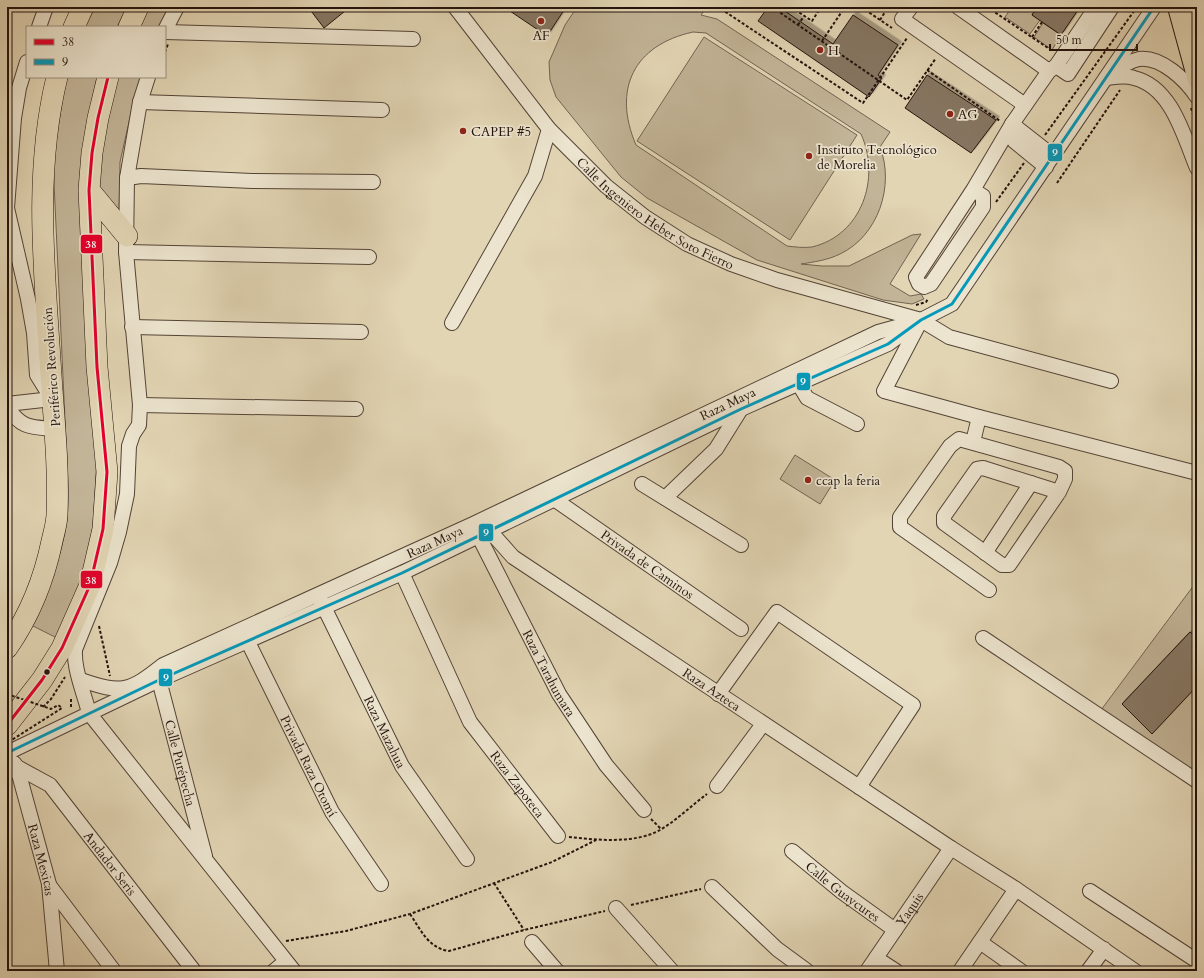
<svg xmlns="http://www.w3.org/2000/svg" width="1204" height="978" font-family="Cardo,serif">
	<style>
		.green { fill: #c2b497; stroke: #726352; fill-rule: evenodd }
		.building { fill: #867763; stroke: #23120c; filter: url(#shadow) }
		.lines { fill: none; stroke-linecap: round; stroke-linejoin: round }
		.minor-casing { stroke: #534336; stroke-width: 16 }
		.major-casing { stroke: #23120c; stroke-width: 20 }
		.highway-casing { stroke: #23120c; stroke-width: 22 }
		.path { stroke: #23120c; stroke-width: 2; stroke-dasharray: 3 2; stroke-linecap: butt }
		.minor { stroke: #ece4ce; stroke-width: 14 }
		.major { stroke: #e2d5b4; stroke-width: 18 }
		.highway { stroke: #e2d5b4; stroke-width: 21 }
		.path-bridge { stroke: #23120c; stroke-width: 2; stroke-dasharray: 3 2; stroke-linecap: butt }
		.bus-1-casing { stroke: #ece4ce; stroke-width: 6 }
		.bus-2-casing { stroke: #ece4ce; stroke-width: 6 }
		.bus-1 { stroke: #e4002b; stroke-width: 3 }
		.bus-2 { stroke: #049abb; stroke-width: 3 }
		.poi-dot { fill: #8f2418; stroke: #ece4ce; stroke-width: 1.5 }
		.bus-dot { fill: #23120c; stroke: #ece4ce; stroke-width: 1.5 }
		.labels { text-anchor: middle; stroke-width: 3.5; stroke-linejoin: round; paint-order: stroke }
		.poi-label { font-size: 13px; fill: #23120c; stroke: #ece4ce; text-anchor: start }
		.street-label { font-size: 13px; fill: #23120c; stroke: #ece4ce }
		.line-badge { stroke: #ece4ce; stroke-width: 1.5 }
		.badge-label { font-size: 11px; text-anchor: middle; font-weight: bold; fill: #fff }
	</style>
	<defs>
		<filter id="shadow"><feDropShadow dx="3.5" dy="-3.5" stdDeviation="0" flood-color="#0004"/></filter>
	</defs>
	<rect width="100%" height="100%" fill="#e2d5b4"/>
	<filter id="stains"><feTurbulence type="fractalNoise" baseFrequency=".005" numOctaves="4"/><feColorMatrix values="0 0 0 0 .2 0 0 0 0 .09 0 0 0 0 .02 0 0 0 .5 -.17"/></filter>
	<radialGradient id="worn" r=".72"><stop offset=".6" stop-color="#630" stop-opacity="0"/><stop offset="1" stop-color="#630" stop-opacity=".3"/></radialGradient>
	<path class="green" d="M 95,7 L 127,7 L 117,27 L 85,27 Z
		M 146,7 L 171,7 L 162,27 L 135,27 Z
		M 577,7 L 707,7 L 701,15 L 717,19 L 890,132 L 880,147 C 895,186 878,236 840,254 C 828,260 814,262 801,264 L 822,266 L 849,266 L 912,235 L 921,234 L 890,284 L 910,296 L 921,294 L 924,299 L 912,304 L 883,300 L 757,260 L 647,198 L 621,177 L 556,97 L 550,80 L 549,62 L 565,25 ZM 693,32 L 706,33 L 861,134 C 881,178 862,235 812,247 C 804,248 795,247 787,246 L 636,145 C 612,89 634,45 693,32 Z
		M 1012,7 L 1037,7 L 1032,15 L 1040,20 L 1030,34 L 1005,17 Z
		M 1043,23 L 1061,35 L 1052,50 L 1034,37 Z
		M 704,37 L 857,135 L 790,240 L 637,141 Z
		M 67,77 L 97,77 L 86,128 L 97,459 L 93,526 L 88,556 L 75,599 L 59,639 L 31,625 C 47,592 62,557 67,520 C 68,509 68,497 68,485 L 53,161 L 64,89 Z
		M 116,77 L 141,77 L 131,113 L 120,162 L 119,218 L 95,186 Z
		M 795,455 L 835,480 L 820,504 L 780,479 Z
		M 1197,581 L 1197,635 L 1195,637 L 1190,632 L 1122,704 L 1152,733 L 1197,686 L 1197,774 L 1101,710 Z"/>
	<path class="building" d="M 308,7 L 350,7 L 324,28 Z
		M 504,7 L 566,7 L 547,36 Z
		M 768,7 L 779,7 L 833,44 L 853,15 L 898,45 L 878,75 L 882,78 L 869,97 L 758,21 Z
		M 1037,7 L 1080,7 L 1061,35 L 1032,15 Z
		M 927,75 L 996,120 L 971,153 L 905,108 Z
		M 1190,632 L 1197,638 L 1197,686 L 1152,734 L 1122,704 Z"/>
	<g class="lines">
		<defs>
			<g id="minor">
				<path id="s1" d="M 455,7 L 549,129 L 606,186 L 645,217 L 687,244 L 731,264 L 777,280 L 921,320 L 949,337 L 1111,381"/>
				<path d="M 911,7 L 902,19 L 1025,105"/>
				<path d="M 958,7 L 1049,71"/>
				<path d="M 39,27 L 46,7"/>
				<path d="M 165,30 L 177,7"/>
				<path d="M 165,32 L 413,39"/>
				<path d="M 1056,66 L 1068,74 L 1112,7"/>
				<path d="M 1111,74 C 1119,68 1129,61 1139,59 C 1161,56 1186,80 1197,97"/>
				<path d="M 1106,78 C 1115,77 1126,75 1134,78 C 1172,87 1184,137 1197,168"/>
				<path d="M 140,102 L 382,110"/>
				<path d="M 1012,124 L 1014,141 L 1046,167"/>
				<path d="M 1012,124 L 1053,156"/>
				<path d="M 127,178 L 141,176 L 252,181 L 373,182"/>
				<path d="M 973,190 L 983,196 L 983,207 L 931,284 L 924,287 L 919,284 L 916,277 L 973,190 L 1012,124 L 1049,71 L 1056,66 L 1096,7"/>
				<path d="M 126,252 L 369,257"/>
				<path d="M 920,322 L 884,391 L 979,417 L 1197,473"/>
				<path d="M 452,323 L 535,176 L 549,129"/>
				<path d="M 132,327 L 361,332"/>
				<path d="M 798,383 L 807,398 L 857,424"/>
				<path d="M 7,404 L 52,399 L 37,375 L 34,333 L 28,299 L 7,208 L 14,118 L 19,88 L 27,62"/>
				<path d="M 140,405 L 356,409"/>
				<path d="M 7,407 C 22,429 31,427 55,429"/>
				<path d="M 973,442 L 979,417"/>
				<path d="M 642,484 L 741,545"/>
				<path d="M 665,498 L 716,449 L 741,409"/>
				<path id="s2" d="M 554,499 L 741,629"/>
				<path id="s3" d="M 485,523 L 489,530 L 513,557 L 951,848 L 1016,889 L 1135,971"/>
				<path id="s4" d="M 475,529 L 559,694 L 606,765 L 644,810"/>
				<path d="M 985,553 L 1031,483"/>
				<path id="s5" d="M 402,573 L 470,722 L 558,836"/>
				<path d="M 989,590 L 900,527 L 900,517 L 950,446 L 959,439 L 1059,467 L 1065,471 L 1065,479 L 1059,492 L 1009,565 L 1002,565 L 944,523 L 944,516 L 977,469 L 983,468 L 1059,492"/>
				<path id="s6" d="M 320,599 L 402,766 L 467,859"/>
				<path d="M 983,638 L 1197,781"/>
				<path id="s7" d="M 248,642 L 332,812 L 381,884"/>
				<path d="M 76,643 C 71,664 84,692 89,713 L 294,971"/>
				<path d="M 74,652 L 110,563 L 119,532 L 127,494 L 129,446 L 133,434 L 139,425 L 140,405 L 126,252 L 127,178 L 140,102 L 148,77"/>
				<path id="s8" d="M 161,673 L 159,680 L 205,856"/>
				<path id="s9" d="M 81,680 C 122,694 129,692 163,665 L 473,524 L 878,332 L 911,323"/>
				<path d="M 718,694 L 777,612 L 913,705 L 859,787"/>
				<path d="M 7,753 L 159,680 L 402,573 L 741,409 L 888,344 L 921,320 L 952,304 L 1154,7"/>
				<path id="s10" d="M 14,763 L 17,767 L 49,884 L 57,971"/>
				<path id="s11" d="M 7,773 L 17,767 L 50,785 L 194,971"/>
				<path d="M 717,786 L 763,724"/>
				<path id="s12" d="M 792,851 L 842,892 L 895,930"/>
				<path d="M 49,885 L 114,971"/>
				<path d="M 712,887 L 777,949 L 807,971"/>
				<path d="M 1090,891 L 1197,961"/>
				<path d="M 616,908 L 672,971"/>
				<path d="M 532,942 L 557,971"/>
				<path d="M 980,942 L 1021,971"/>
				<path d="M 876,958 L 896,971"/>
				<path d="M 274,971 L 285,962"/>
				<path id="s13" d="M 867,971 L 951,848"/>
				<path d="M 960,971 L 1016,889"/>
				<path d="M 1088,971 L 1104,949"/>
			</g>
			<path id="major" d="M 1177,7 L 1197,80"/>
			<path id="highway" d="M 1191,7 L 1197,30
				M 74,27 L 83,7
				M 129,27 L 138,7
				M 89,190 L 127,236
				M 7,648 C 30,615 44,580 52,541 C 54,532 57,523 57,514 C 59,468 54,421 51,375 C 45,276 33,175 57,77
				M 7,725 L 42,680 L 62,648 L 90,585 L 103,529 L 107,472 L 97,367 L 89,190 L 92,153 L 98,118 L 108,77"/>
		</defs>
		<use href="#minor" class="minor-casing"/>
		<use href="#major" class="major-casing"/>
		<use href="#highway" class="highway-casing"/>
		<path class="path" d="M 772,7 L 907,100 L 936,58
			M 791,7 L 812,21 L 821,7
			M 861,7 L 892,28
			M 987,7 L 1051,50
			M 721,9 L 863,103 L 907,38
			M 880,20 L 888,7
			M 798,25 L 804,16
			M 1032,37 L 1042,22
			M 822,41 L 845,7
			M 165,52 L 168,44
			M 927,70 L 1000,121
			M 1191,108 L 1197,127
			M 1045,135 L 1137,7
			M 1057,183 L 1120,90
			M 996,202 L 1024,163
			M 916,305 L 926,302 L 928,299
			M 99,626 L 110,676
			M 71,699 L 71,708
			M 43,707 L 51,699 L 65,677
			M 651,819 L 661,829
			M 569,837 C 597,840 635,844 660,830 C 677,820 692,805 707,794
			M 494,883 L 524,930
			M 631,905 L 701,889
			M 410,914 C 421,930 428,948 449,951 L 524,930 L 605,911
			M 286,941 L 346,931 L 410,914 L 552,862 L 596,840"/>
		<use href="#minor" class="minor"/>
		<use href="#major" class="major"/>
		<use href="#highway" class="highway"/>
		<path class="path-bridge" d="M 7,694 L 51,709 L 58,705 L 62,708 L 7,743"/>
		<defs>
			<path id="bus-1" d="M 7,725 L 42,680 L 62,648 L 90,585 L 103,529 L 107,472 L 97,367 L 89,190 L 92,153 L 98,118 L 108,77"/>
			<path id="bus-2" d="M 7,753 L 159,680 L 402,573 L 741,409 L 888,344 L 921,320 L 952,304 L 1154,7"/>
		</defs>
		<use href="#bus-1" class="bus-1-casing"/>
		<use href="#bus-2" class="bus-2-casing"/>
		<use href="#bus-1" class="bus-1"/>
		<use href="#bus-2" class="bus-2"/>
	</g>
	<g class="poi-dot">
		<circle cx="541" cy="21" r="4"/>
		<circle cx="820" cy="50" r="4"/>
		<circle cx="950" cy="114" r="4"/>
		<circle cx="463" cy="131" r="4"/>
		<circle cx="809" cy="156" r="4"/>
		<circle cx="808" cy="480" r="4"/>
	</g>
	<circle class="bus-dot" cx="47" cy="672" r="3.5"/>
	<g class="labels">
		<g class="poi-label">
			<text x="541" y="40" text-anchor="middle">AF</text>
			<text x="828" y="55">H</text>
			<text x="958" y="119">AG</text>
			<text x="471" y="136">CAPEP #5</text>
			<text x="817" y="154">Instituto Tecnológico<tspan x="817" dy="15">de Morelia</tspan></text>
			<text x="816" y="485">ccap la feria</text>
		</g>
		<g class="street-label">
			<text dy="5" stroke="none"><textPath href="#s1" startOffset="291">Calle Ingeniero Heber Soto Fierro</textPath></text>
			<text transform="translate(51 367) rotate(-94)" y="5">Periférico Revolución</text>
			<text dy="5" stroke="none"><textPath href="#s9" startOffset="712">Raza Maya</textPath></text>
			<text dy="5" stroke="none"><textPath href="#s9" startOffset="388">Raza Maya</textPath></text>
			<text dy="5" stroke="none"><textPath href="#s2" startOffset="114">Privada de Caminos</textPath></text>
			<text dy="5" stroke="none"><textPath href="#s4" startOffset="162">Raza Tarahumara</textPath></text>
			<text dy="5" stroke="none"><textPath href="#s3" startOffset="283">Raza Azteca</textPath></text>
			<text dy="5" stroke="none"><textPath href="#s6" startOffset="148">Raza Mazahua</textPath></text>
			<text dy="5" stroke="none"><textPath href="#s8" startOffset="93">Calle Purépecha</textPath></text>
			<text dy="5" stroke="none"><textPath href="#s7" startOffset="138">Privada Raza Otomí</textPath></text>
			<text dy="5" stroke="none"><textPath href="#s5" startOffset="242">Raza Zapoteca</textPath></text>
			<text dy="5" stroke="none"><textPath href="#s10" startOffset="101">Raza Mexicas</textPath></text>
			<text dy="5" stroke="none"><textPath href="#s11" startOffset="148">Andador Seris</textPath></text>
			<text dy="5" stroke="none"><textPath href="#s12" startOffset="65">Calle Guaycures</textPath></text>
			<text dy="5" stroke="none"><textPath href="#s13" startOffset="75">Yaquis</textPath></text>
		</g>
	</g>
	<g class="line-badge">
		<rect x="1047" y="143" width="16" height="19" rx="4" fill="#049abb"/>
		<rect x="80" y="234" width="23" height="20" rx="4" fill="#e4002b"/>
		<rect x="796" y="372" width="15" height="19" rx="4" fill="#049abb"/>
		<rect x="478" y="523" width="16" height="19" rx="4" fill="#049abb"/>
		<rect x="80" y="570" width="23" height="19" rx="4" fill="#e4002b"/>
		<rect x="158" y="668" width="15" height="19" rx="4" fill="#049abb"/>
	</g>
	<g class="badge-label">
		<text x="1055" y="156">9</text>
		<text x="91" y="248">38</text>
		<text x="803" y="385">9</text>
		<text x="486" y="536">9</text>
		<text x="91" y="584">38</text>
		<text x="166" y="681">9</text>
	</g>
	<rect width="1204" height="978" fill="none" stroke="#e2d5b4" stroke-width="24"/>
	<rect x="8" y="8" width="1188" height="962" fill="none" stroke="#23120c" stroke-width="2"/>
	<rect x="12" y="12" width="1180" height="954" fill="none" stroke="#23120c"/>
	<rect x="26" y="26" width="140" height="52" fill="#ece4ce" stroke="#9c9080"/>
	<rect x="34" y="39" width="20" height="6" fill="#e4002b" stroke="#9c9080"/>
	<text x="62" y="46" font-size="12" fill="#23120c">38</text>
	<rect x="34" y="59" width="20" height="6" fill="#049abb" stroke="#9c9080"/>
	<text x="62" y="66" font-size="12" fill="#23120c">9</text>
	<path d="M1050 44v6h87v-6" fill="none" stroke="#23120c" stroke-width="2"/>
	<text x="1056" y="44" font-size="12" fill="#23120c" stroke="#ece4ce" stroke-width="3" paint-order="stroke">50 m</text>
	<rect width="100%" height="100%" filter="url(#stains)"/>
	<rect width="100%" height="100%" fill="url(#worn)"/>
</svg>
